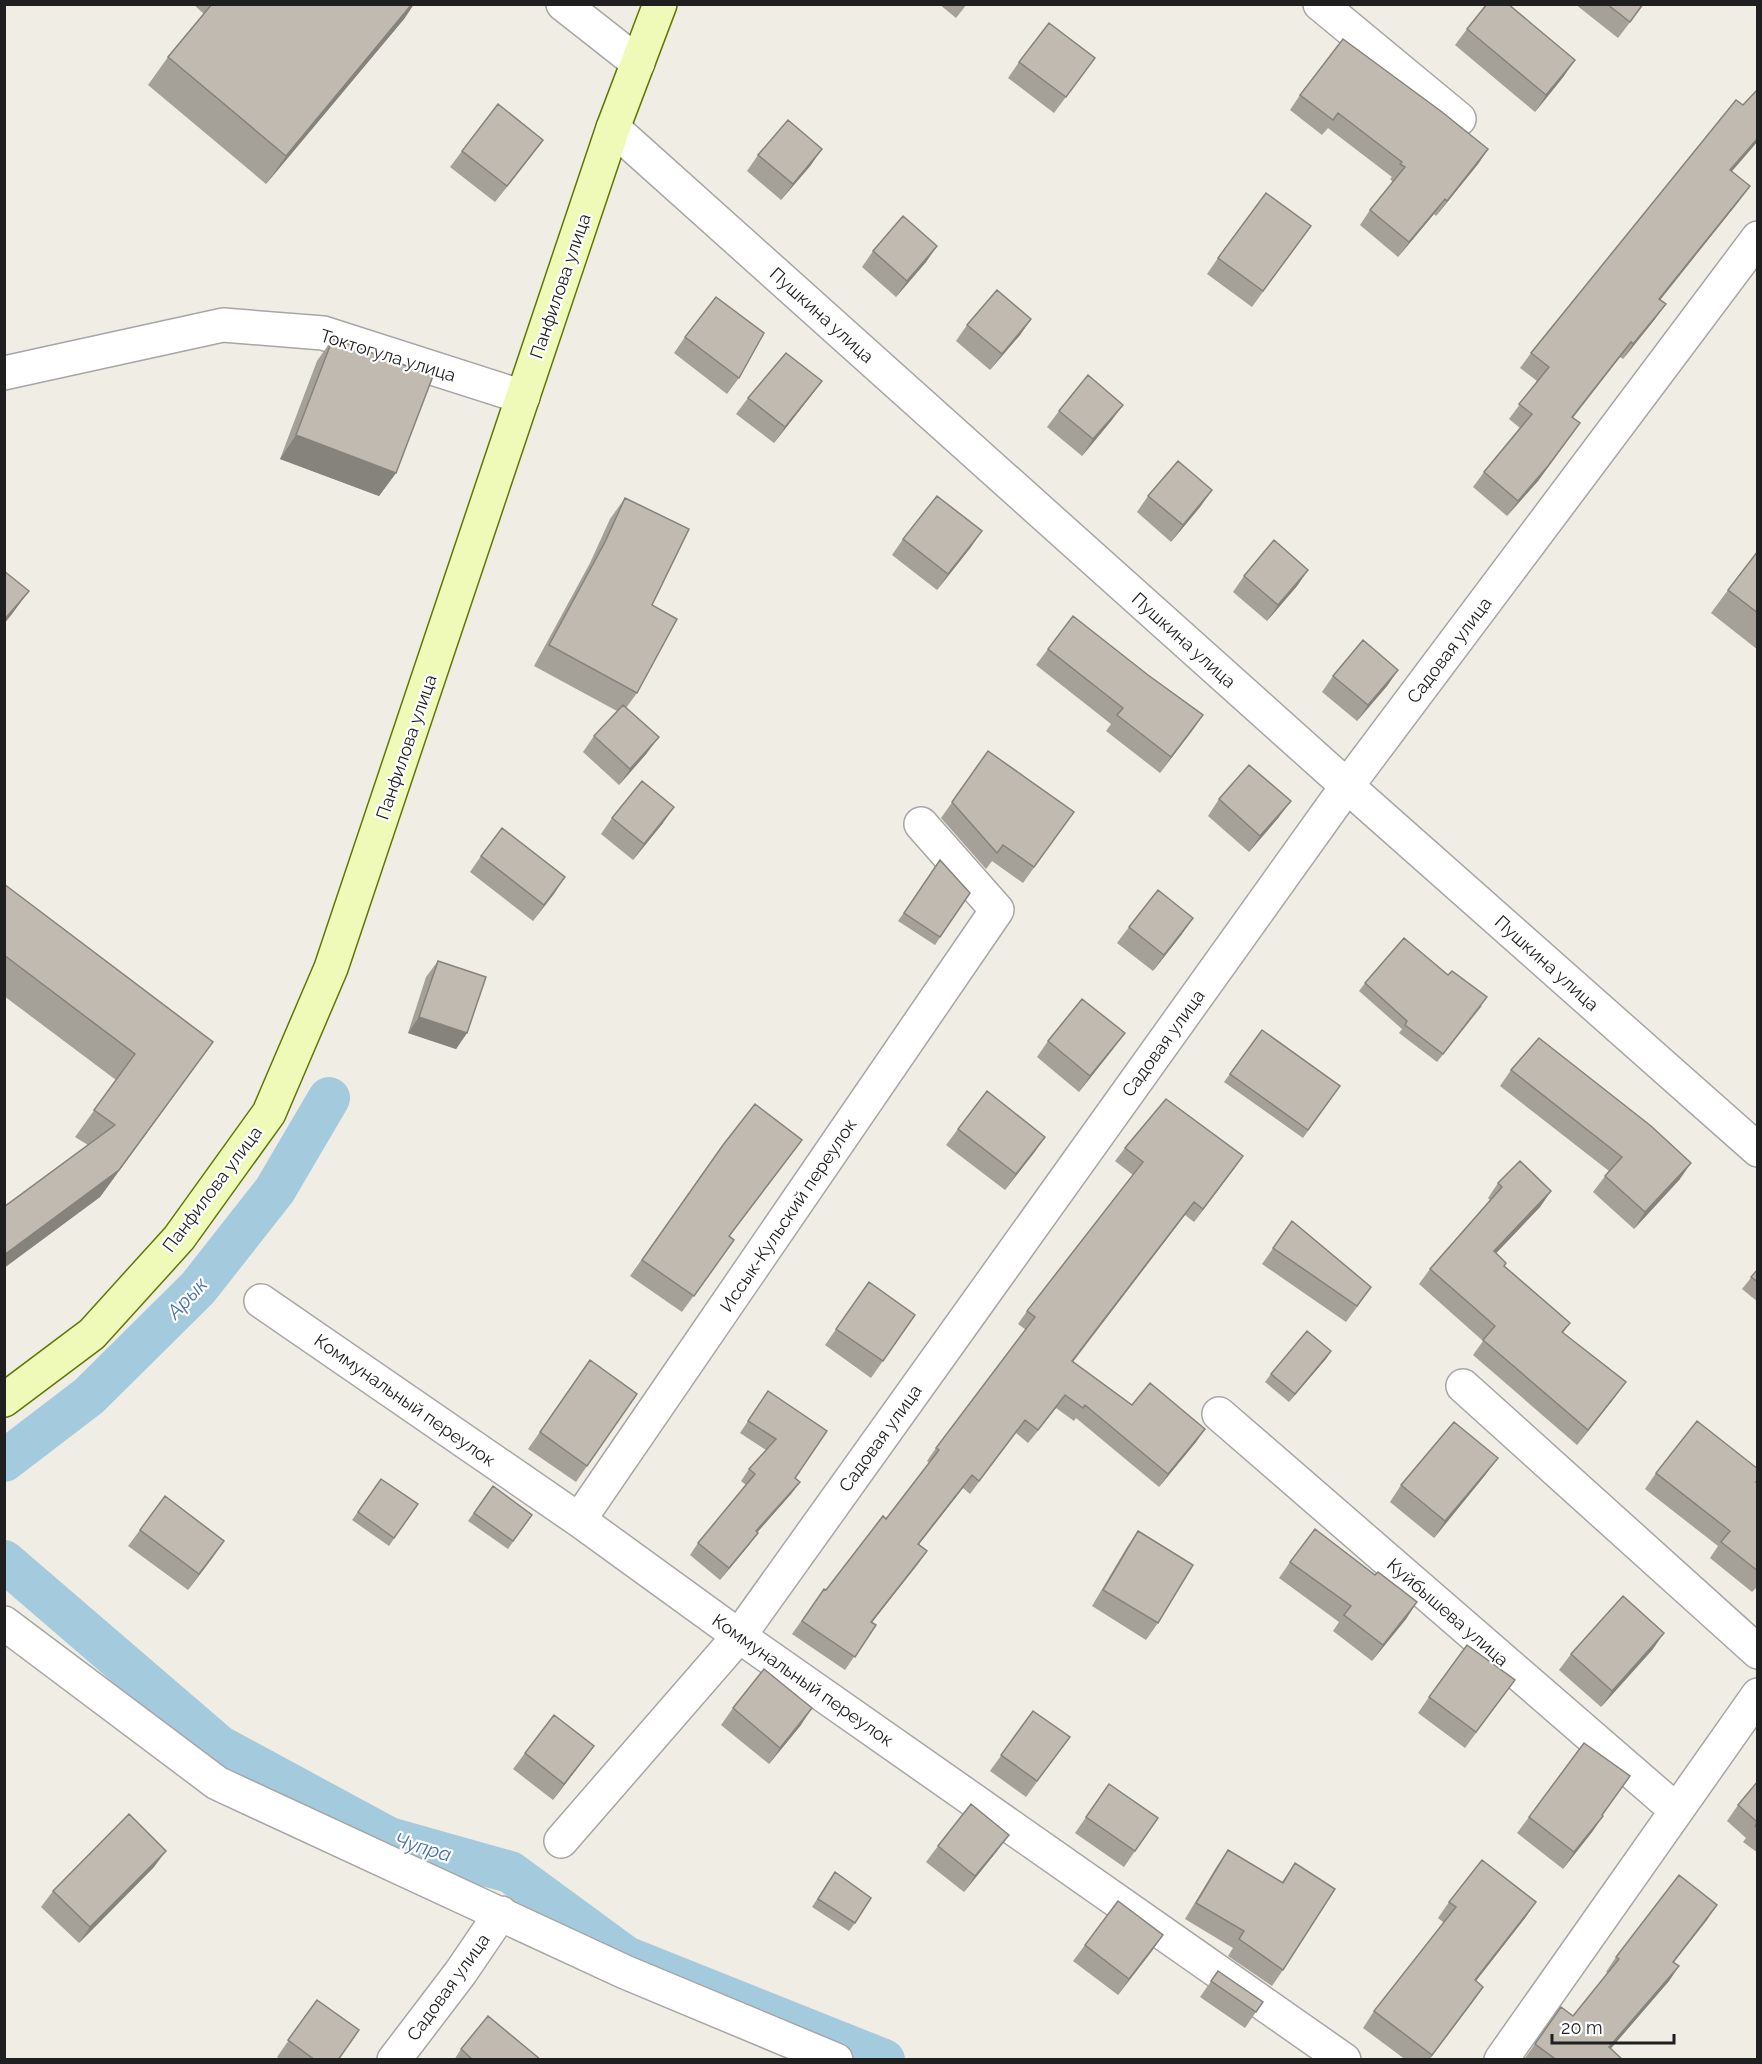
<svg xmlns="http://www.w3.org/2000/svg" width="1762" height="2064" font-family="Raleway,sans-serif">
  <style>
    .lines { fill: none; stroke-linecap: round; stroke-linejoin: round }
    .canal { stroke: #a4cade; stroke-width: 42 }
    .street-casing { stroke: #a6a6a6; stroke-width: 36 }
    .secondary-casing { stroke: #5e7803; stroke-width: 36 }
    .street { stroke: #fff; stroke-width: 33 }
    .secondary { stroke: #effab8; stroke-width: 33 }
    .wall { fill: #a5a098 }
    .shaded-wall { fill: #86827c }
    .building { fill: #c0bab1; stroke: #86827c; stroke-width: 1.5 }
    .labels { text-anchor: middle; dominant-baseline: central; stroke-width: 4.5; stroke-linejoin: round; paint-order: stroke }
    .street-label { font-size: 18px; fill: #1f1f1f; stroke: #fff }
    .water-label { font-size: 20px; font-style: italic; fill: #4970b0; stroke: #fff }
  </style>
  <rect width="100%" height="100%" fill="#f0ede5"/>
  <g class="lines">
    <!-- canal -->
    <path class="canal" d="M 4,1461 L 89,1396 L 198,1288 L 275,1190 L 329,1098
      M 4,1561 L 219,1746 L 389,1838 L 510,1872 L 626,1957 L 884,2060"/>
    <defs>
      <path id="street" d="M 563,4 L 638,63
        M 1320,4 L 1459,119
        M 613,128 L 1347,786 L 1758,1150
        M 4,373 L 223,325 L 323,333 L 523,397
        M 261,1301 L 579,1520 L 739,1636 L 1344,2060
        M 1463,1386 L 1758,1652
        M 1219,1414 L 1676,1810
        M 579,1520 L 997,910 L 921,824
        M 4,1623 L 217,1783 L 625,1972 L 836,2060
        M 561,1841 L 739,1636 L 1347,786 L 1758,238
        M 394,2060 L 461,1972 L 501,1913
        M 1501,2060 L 1758,1695"/>
      <path id="secondary" d="M 4,1400 L 92,1334 L 179,1238 L 269,1113 L 331,968 L 613,128 L 660,4"/>
    </defs>
    <!-- street casing -->
    <use href="#street" class="street-casing"/>
    <!-- secondary casing -->
    <use href="#secondary" class="secondary-casing"/>
    <!-- street -->
    <use href="#street" class="street"/>
    <!-- secondary -->
    <use href="#secondary" class="secondary"/>
  </g>
  <!-- wall -->
  <path class="wall" d="M 193,4 L 414,4 L 404,19 L 266,184 L 148,85 L 168,57 L 204,14 Z
    M 939,4 L 967,4 L 956,18 Z
    M 1575,4 L 1644,4 L 1618,38 Z
    M 1467,29 L 1564,76 L 1535,112 L 1455,45 Z
    M 1019,62 L 1083,74 L 1054,113 L 1008,78 Z
    M 1758,89 L 1758,141 L 1732,171 L 1739,201 L 1660,299 L 1666,304 L 1655,319 L 1623,359 L 1620,357 L 1573,418 L 1580,423 L 1538,481 L 1507,516 L 1473,487 L 1484,472 L 1520,428 L 1509,419 L 1537,381 L 1520,368 L 1531,353 Z
    M 1300,95 L 1488,149 L 1478,164 L 1436,216 L 1434,214 L 1398,257 L 1360,225 L 1370,210 L 1393,182 L 1390,179 L 1392,177 L 1328,128 L 1322,135 L 1290,110 Z
    M 543,140 L 531,156 L 495,202 L 450,167 L 462,151 Z
    M 758,155 L 811,165 L 781,200 L 747,171 Z
    M 1311,226 L 1252,307 L 1207,274 L 1218,258 Z
    M 937,246 L 926,262 L 896,297 L 862,267 L 873,251 Z
    M 1031,319 L 1020,335 L 990,370 L 956,341 L 967,325 Z
    M 685,337 L 739,378 L 727,394 L 674,353 Z
    M 333,338 L 396,473 L 379,496 L 280,459 L 317,361 Z
    M 810,397 L 774,443 L 736,414 L 748,398 Z
    M 1123,405 L 1111,421 L 1082,456 L 1047,427 L 1059,411 Z
    M 1212,490 L 1200,507 L 1171,542 L 1137,512 L 1148,496 Z
    M 625,498 L 652,605 L 637,693 L 626,708 L 647,753 L 619,785 L 583,752 L 594,736 L 617,711 L 534,666 L 590,563 L 610,519 Z
    M 903,539 L 971,547 L 937,590 L 892,555 Z
    M 1758,551 L 1758,650 L 1711,613 L 1728,590 Z
    M 1308,570 L 1297,586 L 1267,621 L 1233,592 L 1244,576 Z
    M 1048,649 L 1148,675 L 1203,715 L 1160,773 L 1106,731 L 1111,724 L 1036,665 Z
    M 1398,670 L 1387,686 L 1357,721 L 1322,692 L 1333,676 Z
    M 988,751 L 1074,812 L 1023,883 L 992,861 L 986,869 L 941,818 Z
    M 1219,799 L 1279,817 L 1249,852 L 1208,816 Z
    M 612,818 L 663,823 L 633,860 L 601,834 Z
    M 481,856 L 565,877 L 533,921 L 470,872 Z
    M 940,860 L 970,893 L 935,945 L 898,921 Z
    M 4,884 L 194,1068 L 100,1197 L 4,1268 L 4,1207 L 88,1145 L 75,1137 L 116,1080 L 4,996 Z
    M 1129,927 L 1182,934 L 1153,971 L 1117,943 Z
    M 438,961 L 467,1033 L 456,1049 L 408,1033 L 426,977 Z
    M 1365,983 L 1482,1006 L 1437,1062 L 1399,1033 L 1402,1029 L 1359,991 Z
    M 1262,1030 L 1340,1086 L 1303,1138 L 1224,1082 Z
    M 1048,1041 L 1113,1049 L 1079,1092 L 1037,1057 Z
    M 1511,1070 L 1680,1179 L 1634,1229 L 1593,1192 L 1609,1171 L 1500,1086 Z
    M 958,1129 L 1045,1137 L 1005,1190 L 946,1145 Z
    M 723,1145 L 790,1156 L 729,1237 L 734,1240 L 682,1312 L 630,1276 Z
    M 1125,1148 L 1243,1156 L 1194,1222 L 1185,1215 L 1073,1362 L 1132,1405 L 1205,1429 L 1196,1442 L 1159,1487 L 1076,1418 L 1074,1421 L 1056,1408 L 1028,1443 L 1016,1433 L 970,1494 L 963,1488 L 919,1544 L 927,1551 L 872,1622 L 876,1625 L 845,1670 L 792,1634 L 824,1589 L 826,1590 L 886,1519 L 930,1463 L 927,1461 L 936,1448 L 1026,1330 L 1018,1324 L 1027,1311 L 1133,1175 L 1115,1161 Z
    M 1498,1183 L 1551,1191 L 1540,1207 L 1496,1253 L 1504,1266 L 1570,1323 L 1563,1333 L 1615,1397 L 1577,1445 L 1473,1355 L 1483,1341 L 1419,1284 L 1430,1269 L 1490,1200 L 1488,1198 Z
    M 1292,1221 L 1360,1303 L 1346,1322 L 1262,1264 Z
    M 1758,1269 L 1758,1302 L 1742,1289 Z
    M 869,1282 L 915,1315 L 871,1378 L 825,1345 Z
    M 1331,1351 L 1289,1402 L 1265,1382 L 1271,1374 Z
    M 590,1360 L 637,1394 L 576,1482 L 528,1449 Z
    M 768,1391 L 795,1478 L 800,1482 L 791,1494 L 757,1532 L 749,1545 L 720,1580 L 690,1555 L 698,1543 L 746,1485 L 741,1481 L 749,1469 L 766,1450 L 740,1433 Z
    M 1758,1469 L 1758,1586 L 1752,1592 L 1710,1558 L 1718,1546 L 1645,1489 L 1656,1473 Z
    M 1486,1474 L 1434,1538 L 1390,1502 L 1401,1485 Z
    M 381,1479 L 418,1504 L 389,1546 L 352,1520 Z
    M 493,1486 L 532,1515 L 508,1549 L 468,1521 Z
    M 140,1530 L 213,1557 L 188,1590 L 128,1546 Z
    M 1138,1531 L 1158,1623 L 1146,1640 L 1092,1606 L 1127,1547 Z
    M 1290,1562 L 1375,1575 L 1417,1602 L 1406,1619 L 1372,1661 L 1333,1631 L 1339,1622 L 1279,1578 Z
    M 1653,1649 L 1601,1707 L 1559,1670 L 1571,1654 Z
    M 1515,1680 L 1465,1748 L 1418,1713 L 1429,1697 Z
    M 733,1708 L 801,1725 L 769,1764 L 721,1725 Z
    M 1033,1711 L 1070,1737 L 1026,1797 L 990,1771 Z
    M 525,1753 L 582,1762 L 553,1800 L 513,1769 Z
    M 1758,1781 L 1758,1853 L 1743,1842 L 1746,1838 L 1727,1821 L 1738,1805 Z
    M 1109,1784 L 1158,1818 L 1124,1867 L 1075,1833 Z
    M 1602,1815 L 1603,1816 L 1592,1832 L 1563,1869 L 1517,1833 L 1529,1817 Z
    M 938,1846 L 997,1851 L 964,1892 L 926,1862 Z
    M 1228,1850 L 1282,1882 L 1295,1863 L 1283,1970 L 1272,1986 L 1228,1956 L 1233,1948 L 1185,1919 L 1217,1866 Z
    M 154,1867 L 79,1943 L 41,1907 L 53,1891 Z
    M 829,1880 L 855,1923 L 849,1931 L 812,1907 Z
    M 1449,1902 L 1536,1902 L 1525,1918 L 1476,1981 L 1483,1987 L 1429,2060 L 1406,2060 L 1363,2028 L 1374,2011 L 1444,1923 L 1438,1918 Z
    M 1717,1905 L 1674,1962 L 1679,1966 L 1669,1981 L 1610,2049 L 1623,2060 L 1527,2060 L 1525,2058 L 1561,2007 L 1573,2016 L 1608,1973 L 1606,1972 L 1616,1957 Z
    M 1163,1935 L 1118,1995 L 1073,1961 L 1085,1945 Z
    M 1218,1971 L 1256,2012 L 1245,2028 L 1200,1997 Z
    M 317,2000 L 339,2060 L 281,2060 L 277,2057 Z
    M 461,2049 L 541,2060 L 454,2060 Z"/>
  <!-- shaded-wall -->
  <path class="shaded-wall" d="M 412,4 L 414,4 L 404,19 L 266,184 L 286,156 Z
    M 1575,60 L 1564,76 L 1535,112 L 1546,95 Z
    M 1758,138 L 1758,141 L 1720,185 L 1730,170 Z
    M 543,140 L 531,156 L 495,202 L 507,186 Z
    M 822,149 L 811,165 L 781,200 L 793,184 Z
    M 1488,149 L 1478,164 L 1436,216 L 1447,201 Z
    M 1750,186 L 1739,201 L 1649,314 L 1659,299 Z
    M 1445,199 L 1434,214 L 1398,257 L 1409,242 Z
    M 937,246 L 926,262 L 896,297 L 907,281 Z
    M 1666,304 L 1655,319 L 1623,359 L 1633,344 Z
    M 1031,319 L 1020,335 L 990,370 L 1002,354 Z
    M 1631,342 L 1620,357 L 1561,432 L 1572,417 Z
    M 822,381 L 810,397 L 774,443 L 785,427 Z
    M 1123,405 L 1111,421 L 1082,456 L 1093,439 Z
    M 1580,423 L 1538,481 L 1507,516 L 1518,501 Z
    M 296,435 L 396,473 L 379,496 L 280,459 Z
    M 1212,490 L 1200,507 L 1171,542 L 1183,525 Z
    M 982,531 L 971,547 L 937,590 L 948,574 Z
    M 1308,570 L 1297,586 L 1267,621 L 1278,605 Z
    M 29,591 L 12,614 L 4,624 L 4,620 Z
    M 1398,670 L 1387,686 L 1357,721 L 1368,705 Z
    M 1203,715 L 1192,731 L 1160,773 L 1171,757 Z
    M 659,737 L 647,753 L 619,785 L 630,769 Z
    M 1291,801 L 1279,817 L 1249,852 L 1260,836 Z
    M 674,807 L 663,823 L 633,860 L 644,844 Z
    M 565,877 L 554,894 L 533,921 L 544,905 Z
    M 1193,918 L 1182,934 L 1153,971 L 1164,955 Z
    M 419,1017 L 467,1033 L 456,1049 L 408,1033 Z
    M 1125,1033 L 1113,1049 L 1079,1092 L 1090,1076 Z
    M 213,1042 L 100,1197 L 4,1268 L 4,1255 Z
    M 1045,1137 L 1034,1153 L 1005,1190 L 1016,1174 Z
    M 1243,1156 L 1234,1169 L 1194,1222 L 1203,1209 Z
    M 1691,1163 L 1680,1179 L 1634,1229 L 1645,1212 Z
    M 1551,1191 L 1540,1207 L 1483,1267 L 1494,1251 Z
    M 1194,1202 L 1185,1215 L 1063,1374 L 1072,1361 Z
    M 1331,1351 L 1326,1359 L 1289,1402 L 1295,1394 Z
    M 1626,1382 L 1615,1397 L 1577,1445 L 1588,1430 Z
    M 1065,1395 L 1056,1408 L 1028,1443 L 1038,1430 Z
    M 1205,1429 L 1196,1442 L 1159,1487 L 1168,1474 Z
    M 1498,1458 L 1486,1474 L 1434,1538 L 1445,1521 Z
    M 972,1475 L 963,1488 L 909,1557 L 918,1544 Z
    M 800,1482 L 791,1494 L 748,1543 L 756,1531 Z
    M 758,1533 L 749,1545 L 720,1580 L 729,1568 Z
    M 224,1541 L 213,1557 L 188,1590 L 199,1574 Z
    M 927,1551 L 918,1564 L 862,1635 L 871,1622 Z
    M 1417,1602 L 1406,1619 L 1372,1661 L 1383,1645 Z
    M 1664,1633 L 1653,1649 L 1601,1707 L 1612,1691 Z
    M 812,1708 L 801,1725 L 769,1764 L 780,1748 Z
    M 594,1746 L 582,1762 L 553,1800 L 564,1784 Z
    M 1603,1816 L 1592,1832 L 1563,1869 L 1574,1852 Z
    M 1009,1835 L 997,1851 L 964,1892 L 975,1876 Z
    M 166,1851 L 154,1867 L 79,1943 L 90,1927 Z
    M 1536,1902 L 1525,1918 L 1464,1996 L 1475,1980 Z
    M 1717,1905 L 1707,1920 L 1663,1976 L 1673,1962 Z
    M 1163,1935 L 1152,1951 L 1118,1995 L 1129,1979 Z
    M 1679,1966 L 1669,1981 L 1601,2060 L 1609,2047 Z
    M 1483,1987 L 1472,2003 L 1429,2060 L 1432,2055 Z"/>
  <!-- building -->
  <path class="building" d="M 212,4 L 412,4 L 286,156 L 168,57 Z
    M 1487,4 L 1508,4 L 1575,60 L 1546,95 L 1467,29 Z
    M 1607,4 L 1643,4 L 1630,22 Z
    M 1049,23 L 1095,58 L 1066,97 L 1019,62 Z
    M 1343,39 L 1442,112 L 1488,149 L 1447,201 L 1445,199 L 1409,242 L 1370,210 L 1405,167 L 1400,164 L 1402,162 L 1338,113 L 1333,120 L 1300,95 Z
    M 1758,89 L 1758,138 L 1730,170 L 1750,186 L 1659,299 L 1666,304 L 1633,344 L 1631,342 L 1572,417 L 1580,423 L 1548,466 L 1518,501 L 1484,472 L 1532,414 L 1519,404 L 1549,367 L 1531,353 L 1736,100 L 1743,105 Z
    M 498,104 L 543,140 L 507,186 L 462,151 Z
    M 788,120 L 822,149 L 793,184 L 758,155 Z
    M 1266,193 L 1311,226 L 1263,291 L 1218,258 Z
    M 903,216 L 937,246 L 907,281 L 873,251 Z
    M 997,290 L 1031,319 L 1002,354 L 967,325 Z
    M 716,297 L 764,333 L 739,378 L 685,337 Z
    M 333,338 L 433,376 L 396,473 L 296,435 Z
    M 786,353 L 822,381 L 785,427 L 748,398 Z
    M 1088,375 L 1123,405 L 1093,439 L 1059,411 Z
    M 1178,461 L 1212,490 L 1183,525 L 1148,496 Z
    M 937,496 L 982,531 L 948,574 L 903,539 Z
    M 625,498 L 689,529 L 652,605 L 677,619 L 637,693 L 549,645 L 605,542 Z
    M 1274,540 L 1308,570 L 1278,605 L 1244,576 Z
    M 1758,551 L 1758,613 L 1728,590 Z
    M 4,571 L 29,591 L 4,620 Z
    M 1073,616 L 1148,675 L 1203,715 L 1171,757 L 1117,715 L 1123,708 L 1048,649 Z
    M 1363,640 L 1398,670 L 1368,705 L 1333,676 Z
    M 623,705 L 659,737 L 630,769 L 594,736 Z
    M 988,751 L 1074,812 L 1034,867 L 1003,845 L 997,853 L 952,802 Z
    M 1249,765 L 1291,801 L 1260,836 L 1219,799 Z
    M 642,781 L 674,807 L 644,844 L 612,818 Z
    M 502,828 L 565,877 L 544,905 L 481,856 Z
    M 940,860 L 970,893 L 940,937 L 904,913 Z
    M 4,884 L 213,1042 L 119,1170 L 4,1255 L 4,1207 L 115,1125 L 94,1110 L 135,1054 L 4,955 Z
    M 1158,890 L 1193,918 L 1164,955 L 1129,927 Z
    M 1404,938 L 1448,975 L 1452,971 L 1487,997 L 1443,1054 L 1405,1025 L 1407,1021 L 1365,983 Z
    M 438,961 L 486,977 L 467,1033 L 419,1017 Z
    M 1082,999 L 1125,1033 L 1090,1076 L 1048,1041 Z
    M 1262,1030 L 1340,1086 L 1308,1130 L 1230,1074 Z
    M 1539,1038 L 1651,1126 L 1691,1163 L 1645,1212 L 1605,1176 L 1622,1157 L 1511,1070 Z
    M 987,1091 L 1045,1137 L 1016,1174 L 958,1129 Z
    M 1166,1099 L 1243,1156 L 1203,1209 L 1194,1202 L 1072,1361 L 1132,1405 L 1150,1383 L 1205,1429 L 1168,1474 L 1085,1405 L 1083,1408 L 1065,1395 L 1038,1430 L 1025,1420 L 979,1481 L 972,1475 L 918,1544 L 927,1551 L 871,1622 L 876,1625 L 855,1657 L 802,1621 L 824,1589 L 826,1590 L 883,1516 L 886,1519 L 939,1450 L 936,1448 L 1035,1317 L 1027,1311 L 1143,1162 L 1125,1148 Z
    M 755,1104 L 802,1140 L 729,1236 L 734,1240 L 694,1296 L 642,1260 L 723,1145 Z
    M 1520,1161 L 1551,1191 L 1494,1251 L 1506,1263 L 1504,1266 L 1570,1323 L 1562,1332 L 1626,1382 L 1588,1430 L 1483,1340 L 1495,1326 L 1430,1269 L 1502,1187 L 1498,1183 Z
    M 1292,1221 L 1371,1287 L 1357,1306 L 1273,1248 Z
    M 1758,1269 L 1758,1282 L 1751,1277 Z
    M 869,1282 L 915,1315 L 883,1361 L 836,1329 Z
    M 1307,1331 L 1331,1351 L 1295,1394 L 1271,1374 Z
    M 590,1360 L 637,1394 L 587,1466 L 540,1432 Z
    M 768,1391 L 827,1431 L 795,1478 L 800,1482 L 756,1531 L 758,1533 L 729,1568 L 698,1543 L 755,1474 L 749,1469 L 776,1439 L 748,1421 Z
    M 1697,1421 L 1758,1469 L 1758,1481 L 1756,1482 L 1758,1483 L 1758,1571 L 1721,1542 L 1730,1531 L 1656,1473 Z
    M 1454,1422 L 1498,1458 L 1445,1521 L 1401,1485 Z
    M 381,1479 L 418,1504 L 394,1538 L 358,1512 Z
    M 493,1486 L 532,1515 L 513,1541 L 474,1513 Z
    M 165,1496 L 224,1541 L 199,1574 L 140,1530 Z
    M 1315,1529 L 1375,1575 L 1378,1572 L 1417,1602 L 1383,1645 L 1344,1615 L 1351,1606 L 1290,1562 Z
    M 1138,1531 L 1193,1565 L 1158,1623 L 1103,1590 Z
    M 1623,1596 L 1664,1633 L 1612,1691 L 1571,1654 Z
    M 1467,1645 L 1515,1680 L 1476,1732 L 1429,1697 Z
    M 764,1669 L 812,1708 L 780,1748 L 733,1708 Z
    M 1033,1711 L 1070,1737 L 1037,1781 L 1001,1755 Z
    M 554,1715 L 594,1746 L 564,1784 L 525,1753 Z
    M 1584,1743 L 1630,1776 L 1602,1815 L 1603,1816 L 1574,1852 L 1529,1817 Z
    M 1758,1781 L 1758,1828 L 1755,1826 L 1757,1822 L 1738,1805 Z
    M 1109,1784 L 1158,1818 L 1135,1851 L 1086,1817 Z
    M 971,1804 L 1009,1835 L 975,1876 L 938,1846 Z
    M 129,1814 L 166,1851 L 90,1927 L 53,1891 Z
    M 1228,1850 L 1283,1883 L 1295,1863 L 1335,1889 L 1283,1970 L 1239,1939 L 1244,1931 L 1196,1903 Z
    M 1482,1860 L 1536,1902 L 1475,1980 L 1483,1987 L 1432,2055 L 1374,2011 L 1456,1907 L 1449,1902 Z
    M 835,1872 L 871,1898 L 855,1923 L 818,1899 Z
    M 1679,1875 L 1717,1905 L 1673,1962 L 1679,1966 L 1609,2047 L 1623,2060 L 1553,2060 L 1554,2058 L 1535,2044 L 1561,2007 L 1573,2016 L 1619,1959 L 1616,1957 Z
    M 1118,1901 L 1163,1935 L 1129,1979 L 1085,1945 Z
    M 1218,1971 L 1263,2002 L 1256,2012 L 1211,1981 Z
    M 317,2000 L 359,2030 L 338,2060 L 315,2060 L 288,2040 Z
    M 488,2016 L 541,2060 L 473,2060 L 461,2049 Z"/>
  <g class="labels">
    <!-- street labels -->
    <g class="street-label">
      <text transform="translate(560 286) rotate(-71)">Панфилова улица</text>
      <text transform="translate(822 315) rotate(42)">Пушкина улица</text>
      <text transform="translate(388 355) rotate(17)">Токтогула улица</text>
      <text transform="translate(1184 640) rotate(42)">Пушкина улица</text>
      <text transform="translate(1449 650) rotate(-53)">Садовая улица</text>
      <text transform="translate(406 747) rotate(-71)">Панфилова улица</text>
      <text transform="translate(1547 963) rotate(42)">Пушкина улица</text>
      <text transform="translate(1163 1043) rotate(-54)">Садовая улица</text>
      <text transform="translate(212 1189) rotate(-53)">Панфилова улица</text>
      <text transform="translate(788 1215) rotate(-56)">Иссык-Кульский переулок</text>
      <text transform="translate(405 1400) rotate(35)">Коммунальный переулок</text>
      <text transform="translate(880 1438) rotate(-54)">Садовая улица</text>
      <text transform="translate(1448 1612) rotate(41)">Куйбышева улица</text>
      <text transform="translate(803 1680) rotate(35)">Коммунальный переулок</text>
      <text transform="translate(448 1987) rotate(-54)">Садовая улица</text>
    </g>
    <!-- water labels -->
    <g class="water-label">
      <text transform="translate(187 1298) rotate(-47)">Арык</text>
      <text transform="translate(423 1847) rotate(16)">Чупра</text>
    </g>
  </g>
  <!-- border -->
  <rect width="1762" height="2064" fill="none" stroke="#1f1f1f" stroke-width="12"/>
  <!-- scale -->
  <path d="M1552 2034v9h122v-9" fill="none" stroke="#1f1f1f" stroke-width="3"/>
  <text x="1561" y="2034" font-size="18" fill="#1f1f1f" stroke="#ffffff" stroke-width="4.5" paint-order="stroke">20 m</text>
</svg>
